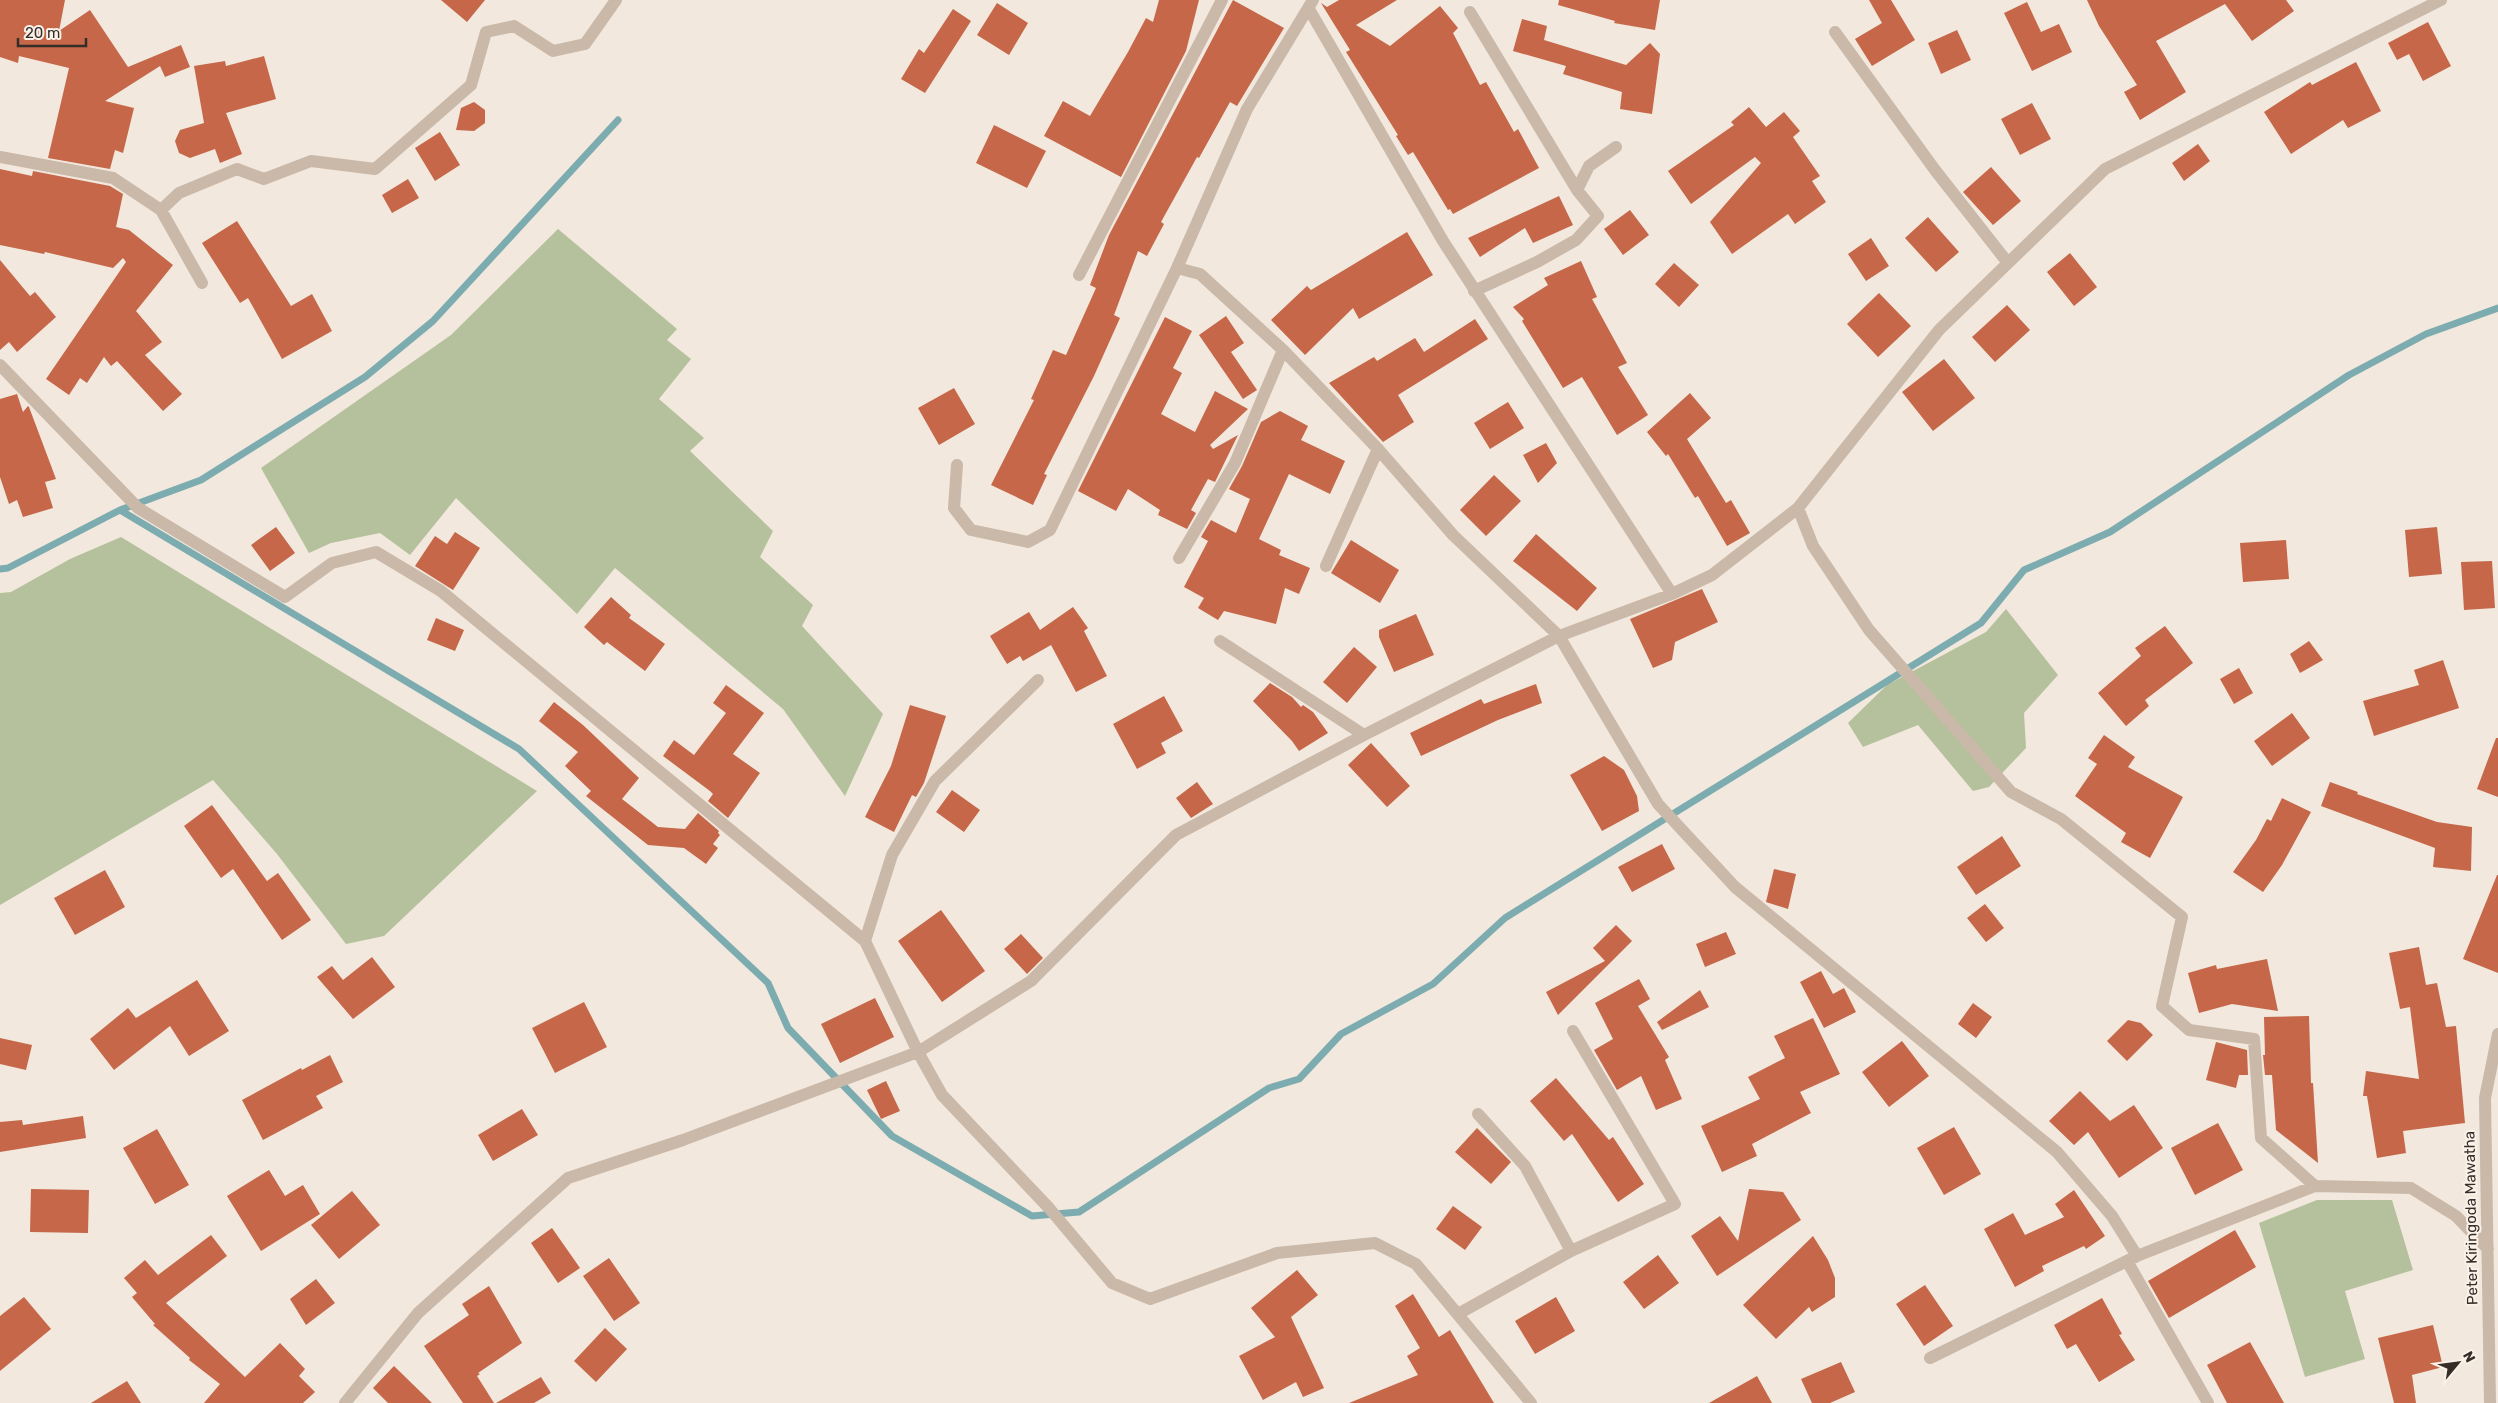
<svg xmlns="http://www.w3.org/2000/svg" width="2498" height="1403" font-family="Rubik,sans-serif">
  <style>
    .green { fill: #b5c19c }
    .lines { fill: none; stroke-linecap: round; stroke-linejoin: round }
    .stream { stroke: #7cacaf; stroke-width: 7 }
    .building { fill: #c56748 }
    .minor { stroke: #cab8a8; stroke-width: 12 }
    .labels { text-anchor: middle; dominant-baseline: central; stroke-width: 4; stroke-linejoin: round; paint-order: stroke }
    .street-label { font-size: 15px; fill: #372d28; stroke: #faf2e9 }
  </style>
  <rect width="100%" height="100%" fill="#f2e8dd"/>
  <!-- green -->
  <path class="green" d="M 558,229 L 677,329 L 667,340 L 691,359 L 659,399 L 704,438 L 690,451 L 773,531 L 760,557 L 813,605 L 802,626 L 883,714 L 845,796 L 783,709 L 615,568 L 577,614 L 456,498 L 410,555 L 380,533 L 331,543 L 309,553 L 261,468 L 451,335 Z
    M 121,537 L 537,791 L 384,936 L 346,944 L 277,854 L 213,780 L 0,905 L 0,593 L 11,592 L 70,559 Z
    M 2006,609 L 2058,675 L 2024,713 L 2026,748 L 1989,787 L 1973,791 L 1918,725 L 1863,747 L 1848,723 L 1887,685 L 1986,632 Z
    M 2317,1200 L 2392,1200 L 2413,1270 L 2345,1291 L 2365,1359 L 2305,1377 L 2259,1223 Z"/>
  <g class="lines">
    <!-- stream -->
    <path class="stream" d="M 120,510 L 201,480 L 365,377 L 433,321 L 618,120
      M 0,569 L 8,568 L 120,510 L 519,749 L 768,983 L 788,1028 L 892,1136 L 1032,1216 L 1079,1212 L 1269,1088 L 1299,1079 L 1341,1034 L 1433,984 L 1505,918 L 1981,623 L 2024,570 L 2110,532 L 2349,375 L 2426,334 L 2498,308"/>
  </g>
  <!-- building -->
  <path class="building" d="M 0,0 L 65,0 L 59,31 L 90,10 L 128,67 L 181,45 L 190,67 L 165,77 L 160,66 L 105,101 L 134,108 L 123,153 L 115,150 L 110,169 L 48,158 L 69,68 L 19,56 L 18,63 L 0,57 Z
    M 441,0 L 485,0 L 467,22 Z
    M 1159,0 L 1199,0 L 1186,51 L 1121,177 L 1044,136 L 1063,101 L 1090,116 L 1128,52 L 1146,18 L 1153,22 Z
    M 1233,0 L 1284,28 L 1237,106 L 1230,102 L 1199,158 L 1197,157 L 1161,222 L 1164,224 L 1147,256 L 1138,251 L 1114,315 L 1120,318 L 1094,376 L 1044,474 L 1047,475 L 1033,505 L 991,485 L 1034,400 L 1031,399 L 1053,350 L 1066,355 L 1096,288 L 1090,285 L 1109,235 Z
    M 1339,0 L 1397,0 L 1356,25 L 1390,46 L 1440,6 L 1458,28 L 1453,33 L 1480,85 L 1486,82 L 1514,132 L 1518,129 L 1539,168 L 1453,214 L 1450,209 L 1448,210 L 1413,152 L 1408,155 L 1396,136 L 1398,135 L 1346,52 L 1350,50 L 1321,3 L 1327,7 Z
    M 1559,0 L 1660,0 L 1655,30 L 1614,23 L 1615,21 L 1558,5 Z
    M 1869,0 L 1891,0 L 1915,40 L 1872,66 L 1855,39 L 1882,23 Z
    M 2087,0 L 2286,0 L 2294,11 L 2252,41 L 2225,4 L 2156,41 L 2186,92 L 2140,120 L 2124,92 L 2137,85 L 2099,26 Z
    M 2027,2 L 2041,32 L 2059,24 L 2072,52 L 2032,71 L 2004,13 Z
    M 997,3 L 1028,23 L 1009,55 L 977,35 Z
    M 953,9 L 971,21 L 925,93 L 901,79 L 919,49 L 924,53 Z
    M 1522,19 L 1547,26 L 1544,40 L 1626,65 L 1650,43 L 1660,54 L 1652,114 L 1620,109 L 1622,92 L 1563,74 L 1566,66 L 1513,51 Z
    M 2428,22 L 2451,66 L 2423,81 L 2409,54 L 2397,60 L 2388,43 Z
    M 1957,30 L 1971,60 L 1941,74 L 1928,43 Z
    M 264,56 L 276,99 L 226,113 L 242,154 L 220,163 L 215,149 L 190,158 L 179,153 L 175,141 L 180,130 L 204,123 L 194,66 L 225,61 L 226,66 Z
    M 2356,62 L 2381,111 L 2348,128 L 2343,120 L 2291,154 L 2264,112 L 2310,82 L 2312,85 Z
    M 474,102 L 485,110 L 485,123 L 474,131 L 456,130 L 461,108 Z
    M 2032,103 L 2051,139 L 2020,155 L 2001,119 Z
    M 1749,107 L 1766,127 L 1784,112 L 1800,131 L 1793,137 L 1820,176 L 1812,181 L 1826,202 L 1795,224 L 1788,214 L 1732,254 L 1710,222 L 1761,163 L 1755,157 L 1691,204 L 1668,171 L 1734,125 L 1731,122 Z
    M 994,125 L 1046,151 L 1027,188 L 976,163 Z
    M 440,132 L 460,165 L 435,181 L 415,148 Z
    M 2198,144 L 2210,161 L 2184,181 L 2172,163 Z
    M 1991,167 L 2021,201 L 1993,225 L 1963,192 Z
    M 0,169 L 32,176 L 33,171 L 110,186 L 123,194 L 116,227 L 129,230 L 173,265 L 136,311 L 162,342 L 145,355 L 182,394 L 163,411 L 117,361 L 111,366 L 104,357 L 87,383 L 80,378 L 69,395 L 46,379 L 126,262 L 123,258 L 113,268 L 45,252 L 44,254 L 0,245 Z
    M 408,179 L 419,198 L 392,213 L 382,195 Z
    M 1559,196 L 1573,225 L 1533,243 L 1525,228 L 1480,257 L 1468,238 Z
    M 1630,210 L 1649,235 L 1623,255 L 1604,229 Z
    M 1928,217 L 1959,252 L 1936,272 L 1905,238 Z
    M 237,221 L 291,306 L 312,294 L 332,331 L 282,359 L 248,298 L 240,303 L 202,243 Z
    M 1407,232 L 1433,275 L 1359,319 L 1353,308 L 1305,355 L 1271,320 L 1307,286 L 1311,290 Z
    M 1871,238 L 1889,266 L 1866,281 L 1848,254 Z
    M 2070,253 L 2097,287 L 2074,306 L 2047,272 Z
    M 0,260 L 30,296 L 35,292 L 56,317 L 17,352 L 9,342 L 0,350 Z
    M 1581,261 L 1597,297 L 1592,299 L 1627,363 L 1618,367 L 1648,415 L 1617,435 L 1582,377 L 1563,388 L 1522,321 L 1524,319 L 1513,307 L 1548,285 L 1544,278 Z
    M 1674,263 L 1699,285 L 1679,307 L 1655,284 Z
    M 1879,293 L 1911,326 L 1878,357 L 1847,324 Z
    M 2007,305 L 2030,330 L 1995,362 L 1972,337 Z
    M 1226,316 L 1244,343 L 1231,352 L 1257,390 L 1243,399 L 1199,335 Z
    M 1165,317 L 1192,331 L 1173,368 L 1182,373 L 1161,414 L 1195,432 L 1215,391 L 1248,409 L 1210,445 L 1213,449 L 1238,435 L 1215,482 L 1208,479 L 1191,510 L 1196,513 L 1187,529 L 1158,515 L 1160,510 L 1128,489 L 1116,511 L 1078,491 Z
    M 1475,319 L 1488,339 L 1398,395 L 1414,422 L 1383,442 L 1329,383 L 1374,357 L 1377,361 L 1415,338 L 1424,352 Z
    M 1944,359 L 1975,398 L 1933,431 L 1902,392 Z
    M 954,388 L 975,424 L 939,445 L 918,408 Z
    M 1690,393 L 1711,418 L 1687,439 L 1726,503 L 1731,500 L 1750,533 L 1727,546 L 1698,496 L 1695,498 L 1668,454 L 1666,456 L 1647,432 Z
    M 17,394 L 23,412 L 28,406 L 29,407 L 56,479 L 45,482 L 53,508 L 23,517 L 17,500 L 9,504 L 0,477 L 0,399 Z
    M 1508,402 L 1524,428 L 1490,449 L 1474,423 Z
    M 1280,411 L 1308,426 L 1301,440 L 1345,461 L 1330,494 L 1289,474 L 1259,539 L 1281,550 L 1279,555 L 1310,568 L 1299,594 L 1285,588 L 1276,624 L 1224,611 L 1218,620 L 1198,608 L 1204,598 L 1184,587 L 1208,541 L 1201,537 L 1211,520 L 1236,533 L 1250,499 L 1229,489 L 1242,466 L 1261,422 Z
    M 1546,443 L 1557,463 L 1538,483 L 1523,455 Z
    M 1494,475 L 1521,501 L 1486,536 L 1460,510 Z
    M 276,527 L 295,553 L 270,571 L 251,545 Z
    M 2437,527 L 2442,574 L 2409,577 L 2405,530 Z
    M 455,532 L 480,548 L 453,590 L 415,566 L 435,536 L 447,544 Z
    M 1536,534 L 1597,588 L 1577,611 L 1513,561 Z
    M 1351,540 L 1399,570 L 1380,603 L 1331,573 Z
    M 2286,540 L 2289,579 L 2243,582 L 2240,543 Z
    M 2492,561 L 2495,608 L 2464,610 L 2461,562 Z
    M 1702,589 L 1718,622 L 1675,642 L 1672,660 L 1653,668 L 1630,619 Z
    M 611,597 L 631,615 L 629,618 L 665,644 L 645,671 L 607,642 L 604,645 L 584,627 Z
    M 1073,607 L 1088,628 L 1084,631 L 1107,676 L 1076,692 L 1051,645 L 1023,661 L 1020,656 L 1007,664 L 990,636 L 1029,612 L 1040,630 Z
    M 1416,614 L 1434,655 L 1394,672 L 1379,637 L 1379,630 Z
    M 436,618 L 464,630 L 455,651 L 427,640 Z
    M 2165,626 L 2193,663 L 2145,700 L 2149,706 L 2126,726 L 2098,693 L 2141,656 L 2135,648 Z
    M 2309,641 L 2323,660 L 2300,673 L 2290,654 Z
    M 1354,647 L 1377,667 L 1347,703 L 1323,682 Z
    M 2443,660 L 2459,708 L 2374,736 L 2363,701 L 2419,685 L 2414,670 Z
    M 2239,668 L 2253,693 L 2234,704 L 2220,679 Z
    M 1270,683 L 1292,697 L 1301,707 L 1303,705 L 1313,712 L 1328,733 L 1299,751 L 1292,741 L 1253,701 Z
    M 1536,684 L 1542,703 L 1498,720 L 1421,756 L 1410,733 L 1481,699 L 1484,704 Z
    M 726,685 L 764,713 L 733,754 L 760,773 L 728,818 L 708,801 L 713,794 L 710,791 L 663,756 L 674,740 L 694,755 L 726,713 L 713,703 Z
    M 1164,696 L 1183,731 L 1161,743 L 1166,753 L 1137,769 L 1113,724 Z
    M 554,702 L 583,725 L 639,778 L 622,799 L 658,827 L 685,829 L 698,813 L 719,831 L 718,833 L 720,835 L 713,844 L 718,848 L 706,864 L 684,848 L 648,845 L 586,796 L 591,791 L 565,766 L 578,752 L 539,721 Z
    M 910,705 L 946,716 L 924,783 L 916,797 L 912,795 L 894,832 L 865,817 L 891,766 Z
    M 2292,713 L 2310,738 L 2272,766 L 2254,741 Z
    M 2104,735 L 2135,757 L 2128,767 L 2183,797 L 2150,858 L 2121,842 L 2126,833 L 2075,796 L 2097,764 L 2088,758 Z
    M 2496,738 L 2498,738 L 2498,797 L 2477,789 Z
    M 1371,743 L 1410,786 L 1387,807 L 1348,765 Z
    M 1604,756 L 1624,770 L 1637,796 L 1639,811 L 1602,831 L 1570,775 Z
    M 1197,782 L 1213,804 L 1191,818 L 1176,798 Z
    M 2330,782 L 2358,792 L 2357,794 L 2437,822 L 2472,827 L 2471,871 L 2433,867 L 2435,848 L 2321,806 Z
    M 952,790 L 980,810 L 964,832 L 936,812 Z
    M 2282,798 L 2311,812 L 2282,865 L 2263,892 L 2233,872 L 2256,840 L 2267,819 L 2271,821 Z
    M 212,805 L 267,881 L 278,873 L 311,920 L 282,940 L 233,869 L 221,878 L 184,826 Z
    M 2002,836 L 2021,866 L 1976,895 L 1957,867 Z
    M 1662,844 L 1675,869 L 1632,892 L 1618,867 Z
    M 1774,869 L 1796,874 L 1788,909 L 1766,902 Z
    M 105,870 L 125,907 L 75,935 L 54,898 Z
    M 2497,875 L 2498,875 L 2498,973 L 2463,959 Z
    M 1985,904 L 2004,928 L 1986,942 L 1967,918 Z
    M 941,910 L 985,971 L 942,1002 L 898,941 Z
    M 1616,925 L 1632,941 L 1558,1015 L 1546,992 L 1605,961 L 1593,948 Z
    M 1726,932 L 1736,954 L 1705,967 L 1696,944 Z
    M 1021,934 L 1043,958 L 1027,974 L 1004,949 Z
    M 2419,947 L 2426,985 L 2437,983 L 2446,1027 L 2456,1026 L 2465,1123 L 2403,1131 L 2406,1153 L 2377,1158 L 2367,1096 L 2363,1096 L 2366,1071 L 2419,1079 L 2410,1007 L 2400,1009 L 2389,953 Z
    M 372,957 L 395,987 L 353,1019 L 317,977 L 332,966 L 343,980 Z
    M 2267,959 L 2278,1011 L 2232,1004 L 2199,1013 L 2188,973 L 2216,965 L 2217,969 Z
    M 1821,971 L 1833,994 L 1844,988 L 1856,1012 L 1824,1028 L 1800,982 Z
    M 1639,979 L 1650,999 L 1638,1006 L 1669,1057 L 1665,1060 L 1682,1099 L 1656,1110 L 1641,1076 L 1617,1090 L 1594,1050 L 1613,1039 L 1595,1003 Z
    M 197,980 L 229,1031 L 189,1056 L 170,1026 L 114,1070 L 90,1039 L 128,1008 L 136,1018 Z
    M 1700,990 L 1709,1007 L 1662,1030 L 1657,1022 Z
    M 875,998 L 894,1037 L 840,1063 L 821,1024 Z
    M 584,1002 L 607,1047 L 555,1073 L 532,1028 Z
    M 1973,1003 L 1992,1017 L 1976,1038 L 1958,1024 Z
    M 2309,1016 L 2311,1083 L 2313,1083 L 2318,1163 L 2276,1130 L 2272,1075 L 2265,1075 L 2263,1055 L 2265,1055 L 2264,1017 Z
    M 1813,1018 L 1840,1074 L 1800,1092 L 1811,1113 L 1752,1144 L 1757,1156 L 1722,1172 L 1701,1126 L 1760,1099 L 1748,1077 L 1785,1058 L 1774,1036 Z
    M 2128,1020 L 2141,1023 L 2153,1035 L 2127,1061 L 2107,1041 Z
    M 0,1038 L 32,1045 L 26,1070 L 0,1064 Z
    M 1902,1041 L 1929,1076 L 1889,1107 L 1862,1072 Z
    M 2216,1042 L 2247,1050 L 2248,1075 L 2239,1075 L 2236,1088 L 2206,1080 Z
    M 330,1055 L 343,1082 L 316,1096 L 323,1108 L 263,1140 L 242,1100 L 301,1068 L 302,1070 Z
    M 1556,1078 L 1609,1140 L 1613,1137 L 1644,1184 L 1618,1202 L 1572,1134 L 1564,1141 L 1530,1101 Z
    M 886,1081 L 900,1111 L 881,1119 L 867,1090 Z
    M 2080,1091 L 2110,1121 L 2134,1105 L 2163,1148 L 2119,1178 L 2088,1132 L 2074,1145 L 2049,1121 Z
    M 522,1109 L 538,1135 L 493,1161 L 478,1135 Z
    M 83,1116 L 86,1138 L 0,1152 L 0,1122 L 22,1120 L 23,1125 Z
    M 2218,1123 L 2243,1170 L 2195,1195 L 2171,1148 Z
    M 1954,1127 L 1981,1174 L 1944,1195 L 1917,1148 Z
    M 1477,1128 L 1511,1162 L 1491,1184 L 1455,1152 Z
    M 157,1129 L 189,1185 L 155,1204 L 123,1148 Z
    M 269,1170 L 285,1196 L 303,1185 L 320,1214 L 261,1251 L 227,1196 Z
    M 31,1189 L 89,1190 L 88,1233 L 30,1232 Z
    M 1749,1189 L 1783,1192 L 1801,1220 L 1717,1276 L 1691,1236 L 1720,1216 L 1738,1241 Z
    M 2074,1190 L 2105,1236 L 2086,1249 L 2084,1246 L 2042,1266 L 2044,1271 L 2015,1287 L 1984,1229 L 2013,1213 L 2025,1235 L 2064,1217 L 2055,1204 Z
    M 352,1191 L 380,1225 L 339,1259 L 311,1225 Z
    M 1453,1206 L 1482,1227 L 1465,1250 L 1436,1229 Z
    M 552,1228 L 580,1268 L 558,1283 L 531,1243 Z
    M 2235,1230 L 2256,1267 L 2169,1318 L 2148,1281 Z
    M 211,1235 L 227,1256 L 166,1303 L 245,1377 L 280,1343 L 305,1369 L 299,1376 L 315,1392 L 303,1403 L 204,1403 L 220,1384 L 189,1360 L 190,1358 L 153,1325 L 155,1324 L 132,1297 L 137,1293 L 124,1278 L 145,1260 L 158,1275 Z
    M 1813,1236 L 1828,1260 L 1835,1278 L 1835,1297 L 1812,1312 L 1809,1307 L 1776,1339 L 1743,1305 Z
    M 1658,1255 L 1679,1283 L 1644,1309 L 1623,1282 Z
    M 609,1258 L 640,1303 L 614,1321 L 583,1276 Z
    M 1297,1270 L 1318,1295 L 1291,1317 L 1324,1388 L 1303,1397 L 1296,1382 L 1263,1400 L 1239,1356 L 1275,1337 L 1251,1308 Z
    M 316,1279 L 335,1303 L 306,1325 L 290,1299 Z
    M 1925,1285 L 1953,1326 L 1924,1346 L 1896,1304 Z
    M 489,1286 L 522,1343 L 478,1373 L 480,1374 L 477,1376 L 494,1403 L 463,1403 L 424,1346 L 469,1315 L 462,1304 Z
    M 1413,1294 L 1439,1337 L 1450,1330 L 1494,1403 L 1349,1403 L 1418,1375 L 1407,1356 L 1420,1348 L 1395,1306 Z
    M 24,1297 L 51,1329 L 0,1371 L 0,1316 Z
    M 1556,1297 L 1575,1331 L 1535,1354 L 1515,1321 Z
    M 2102,1298 L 2122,1334 L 2119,1335 L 2135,1360 L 2099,1382 L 2076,1344 L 2067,1349 L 2054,1325 Z
    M 2433,1325 L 2443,1367 L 2412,1375 L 2416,1403 L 2394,1403 L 2378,1338 Z
    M 605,1328 L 627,1349 L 596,1382 L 574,1361 Z
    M 2250,1342 L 2284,1403 L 2227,1403 L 2207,1365 Z
    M 1841,1362 L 1855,1392 L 1830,1403 L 1812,1403 L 1801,1379 Z
    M 394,1366 L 432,1403 L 388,1403 L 373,1388 Z
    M 1757,1376 L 1772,1403 L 1709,1403 Z
    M 541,1377 L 551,1393 L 534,1403 L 496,1403 Z
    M 127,1381 L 141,1403 L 91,1403 Z"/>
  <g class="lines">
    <!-- minor -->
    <path class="minor" d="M 1309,9 L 1443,241 L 1672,594
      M 1470,12 L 1577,190
      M 1835,32 L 1935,170 L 2008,263
      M 0,157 L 113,178 L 161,210 L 202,283
      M 161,210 L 179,193 L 237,169 L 264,179 L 311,161 L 375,169 L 471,85 L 486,32 L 514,26 L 553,51 L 585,44 L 616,0
      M 1177,268 L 1200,274 L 1283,350 L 1378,449 L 1453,535 L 1559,636 L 1658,804 L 1735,887 L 2057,1152 L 2112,1216 L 2137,1256
      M 1079,275 L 1222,0
      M 1474,291 L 1537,262 L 1576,240 L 1598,216 L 1577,190 L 1589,166 L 1616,147
      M 0,365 L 138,508 L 285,597 L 332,563 L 376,552 L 441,591 L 865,941 L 918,1052 L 942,1095 L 1049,1208 L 1112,1283 L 1150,1299 L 1277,1253 L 1375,1243 L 1416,1264 L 1531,1403
      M 957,465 L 954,508 L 971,530 L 1028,542 L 1050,530 L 1177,268 L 1247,109 L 1313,0
      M 1798,508 L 1813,546 L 1869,630 L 2011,792 L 2061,819 L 2182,917 L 2162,1006 L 2189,1030 L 2254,1039 L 2261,1138 L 2315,1186
      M 1179,558 L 1235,463 L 1283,350
      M 1326,566 L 1378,449
      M 1220,641 L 1364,735
      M 865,941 L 892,855 L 935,781 L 1038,680
      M 1478,1114 L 1525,1166 L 1571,1251
      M 2127,1261 L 2208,1403
      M 1458,1314 L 1571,1251 L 1675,1204 L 1573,1031
      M 1930,1358 L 2137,1256 L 2315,1186 L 2411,1188 L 2456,1216 L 2488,1249
      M 345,1403 L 418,1313 L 568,1178 L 683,1140 L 918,1052 L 1031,981 L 1176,835 L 1364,735 L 1559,636 L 1672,594 L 1712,575 L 1798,508 L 1939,330 L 2105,169 L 2441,0
      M 2490,1403 L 2485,1098 L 2498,1034"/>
  </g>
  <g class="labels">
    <!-- street labels -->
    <g class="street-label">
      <text transform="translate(2471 1218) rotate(-91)">Peter Kiringoda Mawatha</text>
    </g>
  </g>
  <!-- north arrow -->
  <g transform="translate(2458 1363) rotate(61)" stroke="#faf2e9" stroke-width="4" paint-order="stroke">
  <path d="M0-4L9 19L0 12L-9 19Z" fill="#372d28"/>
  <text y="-8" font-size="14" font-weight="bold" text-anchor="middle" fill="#372d28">N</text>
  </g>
  <!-- scale -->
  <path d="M18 38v8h68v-8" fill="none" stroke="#372d28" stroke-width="2.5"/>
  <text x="25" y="38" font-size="15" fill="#372d28" stroke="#faf2e9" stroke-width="4" paint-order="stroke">20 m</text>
</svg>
